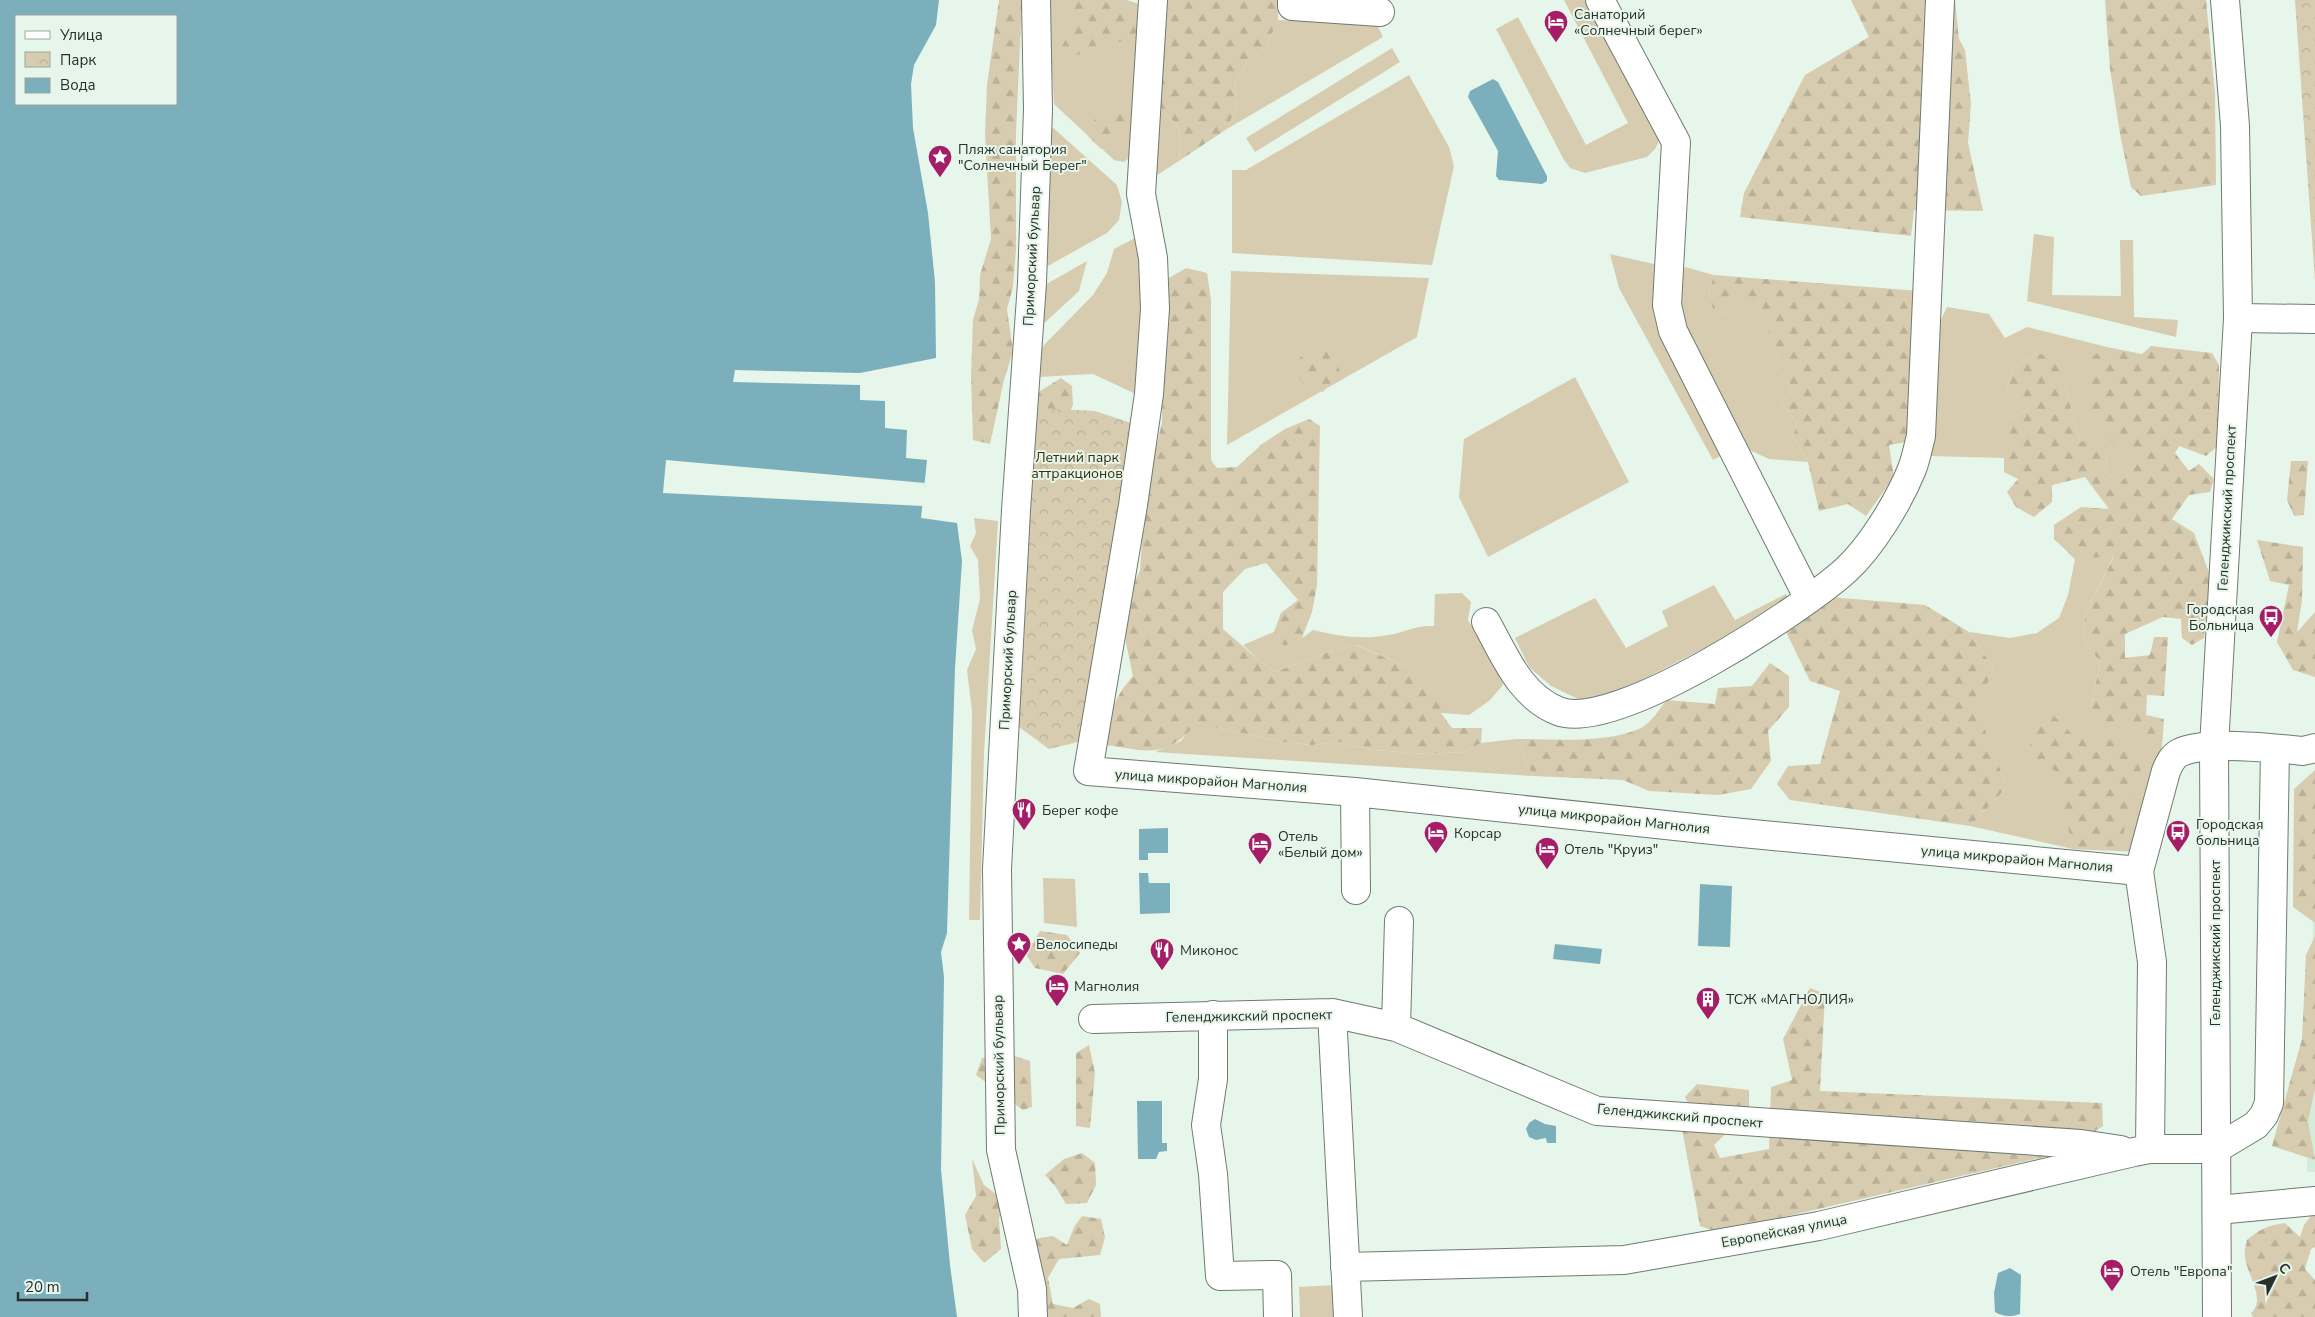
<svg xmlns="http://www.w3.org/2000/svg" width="2315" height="1317" font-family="'Nunito Sans',sans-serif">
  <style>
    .built { fill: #d6ecdb }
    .grass { fill: #d7ccaf }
    .forest { fill: url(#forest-firs) }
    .park { fill: url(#park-crowns) }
    .water { fill: #7cafbc; fill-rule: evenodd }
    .pier { fill: #e7f6ea }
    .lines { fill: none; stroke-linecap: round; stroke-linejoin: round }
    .minor-casing { stroke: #6e7b71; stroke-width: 30 }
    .major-casing { stroke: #6e7b71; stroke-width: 30 }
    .minor { stroke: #fff; stroke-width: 28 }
    .major { stroke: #fff; stroke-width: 28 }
    .labels { text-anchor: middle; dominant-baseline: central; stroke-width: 4; stroke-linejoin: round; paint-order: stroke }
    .poi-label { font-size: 14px; fill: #292f2a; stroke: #e7f6ea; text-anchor: start }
    .street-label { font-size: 14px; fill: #292f2a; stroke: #e7f6ea }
    .park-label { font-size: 14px; fill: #392d0b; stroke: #e7f6ea }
  </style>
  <defs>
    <pattern id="forest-firs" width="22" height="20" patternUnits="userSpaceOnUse" patternTransform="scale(1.25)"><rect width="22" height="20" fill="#d7ccaf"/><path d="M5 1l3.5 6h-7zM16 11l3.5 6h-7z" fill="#b9b097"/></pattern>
    <pattern id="park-crowns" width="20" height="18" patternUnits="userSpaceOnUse" patternTransform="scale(1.25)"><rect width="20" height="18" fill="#d7ccaf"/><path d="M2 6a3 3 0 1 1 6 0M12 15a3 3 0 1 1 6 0" fill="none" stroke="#b9b097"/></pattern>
  </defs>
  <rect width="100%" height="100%" fill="#e7f6ea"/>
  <!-- built -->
  <path class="built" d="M 2315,835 L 2315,1172 L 2307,1172 Z"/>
  <!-- grass -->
  <path class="grass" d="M 1048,0 L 1127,0 L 1148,7 L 1133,155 L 1124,162 L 1114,160 L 1054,104 Z
    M 1564,0 L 1592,0 L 1660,139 L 1655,149 L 1647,157 L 1585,173 L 1570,168 L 1564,160 L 1496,29 L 1518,17 L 1586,145 L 1628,123 Z
    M 1278,20 L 1376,23 L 1383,37 L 1227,129 L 1237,105 L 1234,84 L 1247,62 L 1266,47 Z
    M 1392,48 L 1400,62 L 1255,152 L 1246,138 Z
    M 1409,75 L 1449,147 L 1454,166 L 1432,265 L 1232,253 L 1232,170 L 1246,170 Z
    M 1157,112 L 1164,113 L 1177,124 L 1181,141 L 1179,161 L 1154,177 Z
    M 1051,126 L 1117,185 L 1122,202 L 1119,220 L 1107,233 L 1046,267 Z
    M 2034,234 L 2054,237 L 2052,295 L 2121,296 L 2120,240 L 2133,240 L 2134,317 L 2178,320 L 2176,337 L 2027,301 Z
    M 1141,235 L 1148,313 L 1140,396 L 1093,374 L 1038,377 L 1037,356 L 1045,344 L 1093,295 L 1107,273 L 1114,249 Z
    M 1610,254 L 1658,265 L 1726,453 L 1713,460 L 1619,288 Z
    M 1087,261 L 1079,291 L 1039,328 L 1043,286 Z
    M 1685,267 L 1714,275 L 1709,291 L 1714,309 L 1725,314 L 1741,298 L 1757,299 L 1791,391 L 1781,403 L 1797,422 L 1793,437 L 1808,462 L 1769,459 L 1743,447 L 1681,324 L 1676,287 Z
    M 1231,271 L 1429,278 L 1417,337 L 1227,445 Z
    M 1947,307 L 1989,314 L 2005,338 L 2027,327 L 2107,347 L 2090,359 L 2137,464 L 2120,483 L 2105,472 L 2107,451 L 2080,442 L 2064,382 L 2036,353 L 2012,369 L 2007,388 L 2029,409 L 2004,421 L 2004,458 L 1929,456 L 1933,337 Z
    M 1575,377 L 1629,482 L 1488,557 L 1459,497 L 1464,439 Z
    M 974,518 L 998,521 L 984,753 L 980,920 L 969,920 L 972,711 L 967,670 L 976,649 L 972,630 L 980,599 L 978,560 L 970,546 L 976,533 Z
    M 2114,555 L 2085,616 L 2083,638 L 2100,662 L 2091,708 L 2121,724 L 2134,736 L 2163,733 L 2161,759 L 2140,852 L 2073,849 L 1970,826 L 2007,787 L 1975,707 L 1994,669 L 1969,632 L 2010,638 L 2037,633 L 2059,618 L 2068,595 L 2075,559 Z
    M 1714,585 L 1735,620 L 1786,594 L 1791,604 L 1624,689 L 1580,700 L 1551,686 L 1529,667 L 1515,638 L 1595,598 L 1626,648 L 1668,626 L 1662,611 Z
    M 1462,593 L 1471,602 L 1468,620 L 1476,635 L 1487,647 L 1500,672 L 1503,685 L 1489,701 L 1469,715 L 1441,713 L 1411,668 L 1356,645 L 1327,652 L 1275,672 L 1261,662 L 1243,645 L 1274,632 L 1284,645 L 1302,638 L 1313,630 C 1338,636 1363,640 1388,635 C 1407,632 1414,625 1434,626 L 1435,594 Z
    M 1191,728 L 1220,728 L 1282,742 L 1312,745 L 1338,742 L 1374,750 L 1429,754 L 1463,752 L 1481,743 L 1516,739 L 1533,776 L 1155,752 L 1181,741 Z
    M 1043,878 L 1075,879 L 1077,927 L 1044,923 Z
    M 1336,1285 L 1338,1317 L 1300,1317 L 1299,1287 Z"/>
  <!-- forest -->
  <path class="forest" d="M 999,0 L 1022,0 L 1016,132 L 1016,249 L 1013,287 L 1007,309 L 1013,351 L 1004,380 L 990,444 L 973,440 L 971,376 L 973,319 L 979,300 L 980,275 L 991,239 L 985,135 L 987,85 Z
    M 1062,0 C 1096,0 1111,0 1141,14 L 1142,28 L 1134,38 L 1119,42 L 1101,43 L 1086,53 L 1067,57 L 1061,48 L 1070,32 L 1071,19 L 1060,6 Z
    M 1163,0 L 1278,0 L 1278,20 L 1266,47 L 1247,62 L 1234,84 L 1237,105 L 1227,129 L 1179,161 L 1181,141 L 1177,124 L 1164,113 L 1157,112 Z
    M 1851,0 L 1955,0 L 1959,39 L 1965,50 L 1971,104 L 1968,143 L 1983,211 L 1914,210 L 1911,236 L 1740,217 L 1744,193 L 1805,75 L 1869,37 Z
    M 2105,0 L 2206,0 L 2215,94 L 2216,185 L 2141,196 L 2131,187 L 2120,134 L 2110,69 Z
    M 1127,105 L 1134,117 C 1128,135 1119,141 1101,149 L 1088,136 C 1096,111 1103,110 1127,105 Z
    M 1186,268 L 1207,273 L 1211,300 L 1211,460 L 1217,468 L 1237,467 L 1262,444 L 1285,429 L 1309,419 L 1320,426 L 1317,585 L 1312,612 L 1302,638 L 1284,646 L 1274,632 L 1281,613 L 1298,600 L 1266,563 L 1245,569 L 1223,592 L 1223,629 L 1261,662 L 1275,672 L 1327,652 L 1355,645 L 1411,668 L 1431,684 L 1447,701 L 1441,713 L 1452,728 L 1482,728 L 1481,743 L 1463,752 L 1429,754 L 1374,750 L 1338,742 L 1312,745 L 1282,742 L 1220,728 L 1192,728 C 1164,760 1143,750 1106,745 C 1110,714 1112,700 1133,676 L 1123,629 L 1128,595 L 1140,571 L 1145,498 L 1162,422 L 1163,363 L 1169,278 Z
    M 1714,275 L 1920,291 L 1907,442 L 1889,445 L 1894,477 L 1866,516 L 1848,504 L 1819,511 L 1808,462 L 1793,437 L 1797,422 L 1781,403 L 1791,391 L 1757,300 L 1741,299 L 1725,314 L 1713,309 L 1709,291 Z
    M 2151,346 L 2212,353 L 2219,365 L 2218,446 L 2206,456 L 2179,446 L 2175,453 L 2189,471 L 2199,464 L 2214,479 L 2210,492 L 2189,495 L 2172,519 L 2194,533 L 2210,575 L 2204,638 L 2192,645 L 2182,638 L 2181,619 L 2163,617 L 2125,634 L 2125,658 L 2150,655 L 2154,637 L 2168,637 L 2164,696 L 2147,695 L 2146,715 L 2164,719 L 2163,733 L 2134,737 L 2121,724 L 2095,720 L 2091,708 L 2100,662 L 2083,638 L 2085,616 L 2114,556 L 2075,559 L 2054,539 L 2054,525 L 2081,507 L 2109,509 L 2085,477 L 2052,485 L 2052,502 L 2034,517 L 2016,507 L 2007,492 L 2018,479 L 2004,472 L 2004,421 L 2029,409 L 2007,388 L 2012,369 L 2036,353 L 2071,362 L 2064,382 L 2080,442 L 2097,439 L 2107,451 L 2105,472 L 2120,483 L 2137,464 L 2129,450 L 2117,450 L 2094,415 L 2087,391 L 2090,358 L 2107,347 L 2142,354 Z
    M 1324,349 L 1335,356 L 1340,372 L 1323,392 L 1304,386 L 1297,374 L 1300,357 Z
    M 1061,378 L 1072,386 L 1073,405 L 1066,419 L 1031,408 L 1032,396 Z
    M 2291,461 L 2308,461 L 2304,515 L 2294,516 L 2287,500 Z
    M 2257,540 L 2303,547 L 2302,600 L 2297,632 L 2315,612 L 2315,677 L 2293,670 L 2277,642 L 2289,585 L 2270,581 Z
    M 1830,597 L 1925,605 L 1969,632 L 1994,669 L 1976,707 L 2007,787 L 1970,826 L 1790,800 L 1777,784 L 1788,766 L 1820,764 L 1840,691 L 1810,681 L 1785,630 Z
    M 1770,663 L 1789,676 L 1789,707 L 1768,731 L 1771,761 L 1751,789 L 1718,795 L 1649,791 L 1623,780 L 1533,776 L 1516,739 C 1553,739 1608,744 1641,728 C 1651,723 1660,708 1667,700 L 1715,704 L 1718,688 L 1752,686 Z
    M 2051,713 L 2074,736 L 2116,734 L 2141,768 L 2119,850 L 2073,849 L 2055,771 L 2030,759 L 2030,723 Z
    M 2315,770 L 2315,923 L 2293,907 L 2294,789 Z
    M 1040,931 L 1067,935 L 1080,953 L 1063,974 L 1035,968 L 1026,954 Z
    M 2315,936 L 2315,1089 L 2308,1121 L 2315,1160 L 2272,1146 L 2302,1039 L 2306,955 Z
    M 1810,988 L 1825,994 L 1820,1091 L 2102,1103 L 2103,1126 L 2061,1153 L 1718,1232 L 1700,1226 L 1682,1129 L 1694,1116 L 1685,1097 L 1697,1084 L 1749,1090 L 1749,1111 L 1714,1145 L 1720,1158 L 1769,1149 L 1771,1087 L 1792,1080 L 1783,1039 Z
    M 1089,1045 L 1095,1073 L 1090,1128 L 1076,1126 L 1076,1053 Z
    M 1008,1054 L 1030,1061 L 1032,1107 L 1023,1110 L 976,1075 L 982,1058 Z
    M 1082,1153 L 1095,1163 L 1096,1185 L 1087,1203 L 1066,1204 L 1055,1186 L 1045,1175 L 1064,1159 Z
    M 972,1159 L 984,1185 L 1004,1200 L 999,1219 L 1001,1249 L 984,1263 L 972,1249 L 965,1215 L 976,1196 Z
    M 2315,1215 L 2315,1247 L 2311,1249 L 2305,1269 L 2315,1280 L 2315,1317 L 2253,1317 L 2251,1313 C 2267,1299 2246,1274 2245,1256 C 2244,1252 2246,1245 2247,1240 C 2258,1230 2269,1225 2285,1223 L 2300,1237 L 2304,1225 L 2311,1216 Z
    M 1082,1216 L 1101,1219 L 1105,1237 L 1100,1255 L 1059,1259 L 1048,1278 L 1053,1304 L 1073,1308 L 1089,1299 L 1100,1304 L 1101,1317 L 1020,1317 L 1021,1283 L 1010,1255 L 1039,1238 L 1053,1236 L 1067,1245 L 1074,1227 Z"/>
  <!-- park -->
  <path class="park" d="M 2295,0 L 2315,0 L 2315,281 Z
    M 1037,408 L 1095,411 L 1134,424 L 1086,740 L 1049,749 L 1011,721 L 1030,426 Z"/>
  <!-- water -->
  <path class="water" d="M 0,0 L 939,0 L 936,25 L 914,65 L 911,84 L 913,128 L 928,213 L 935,282 L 936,358 L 860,373 L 860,400 L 885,401 L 885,428 L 907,430 L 906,458 L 927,460 L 921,518 L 957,523 L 962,561 L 955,668 L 947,933 L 941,952 L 944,977 L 941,1169 L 950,1265 L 957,1317 L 0,1317 ZM 16,16 L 176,16 L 176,104 L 16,104 Z
    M 1493,79 L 1498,82 L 1547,176 L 1547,181 L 1542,184 L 1499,180 L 1496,176 L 1498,151 L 1468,97 L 1470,91 Z
    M 1168,828 L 1168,853 L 1148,853 L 1148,860 L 1139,860 L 1139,829 Z
    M 1139,873 L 1148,873 L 1149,883 L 1170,883 L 1170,913 L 1140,914 Z
    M 1700,884 L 1732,886 L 1730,947 L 1698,946 Z
    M 1555,944 L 1602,949 L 1600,964 L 1553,959 Z
    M 1137,1101 L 1162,1101 L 1162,1143 L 1167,1143 L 1167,1151 L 1159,1152 L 1156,1159 L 1138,1159 Z
    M 1535,1119 L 1545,1124 L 1556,1126 L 1556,1143 L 1547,1143 L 1546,1138 L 1536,1140 L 1529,1137 L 1526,1129 L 1529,1123 Z
    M 2010,1268 L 2021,1275 L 2020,1314 C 2012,1317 2003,1317 1995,1312 L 1994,1293 L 1998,1273 Z"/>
  <!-- pier -->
  <path class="pier" d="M 735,370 L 860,373 L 860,385 L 733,382 Z
    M 666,460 L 925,483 L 923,506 L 663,493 Z"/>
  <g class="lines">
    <defs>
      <path id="minor" d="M 1153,0 L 1141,194 L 1153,258 L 1155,309 L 1149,394 L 1133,505 L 1088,771 L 1355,792 L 1722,831 L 2139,871
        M 1292,0 L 1292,6 L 1380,12
        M 1600,0 L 1676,142 L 1667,305 L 1673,331 L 1809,599
        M 2238,318 L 2315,319
        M 1486,622 C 1505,656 1520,696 1558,711 C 1614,734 1803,609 1846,570 C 1872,546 1899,501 1912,469 C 1916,459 1918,447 1921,436 L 1940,0
        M 1355,792 L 1356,890
        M 1332,1013 L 1348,1317
        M 1213,1015 L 1213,1079 L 1206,1125 L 1213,1174 L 1220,1276 L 1277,1275 L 1278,1317
        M 1093,1019 L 1332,1013 L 1396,1027 L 1597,1111 L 2081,1144 L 2121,1150
        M 1396,1027 L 1399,921
        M 2150,1149 L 2152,962 L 2139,871 L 2166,771 C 2169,764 2172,757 2179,753 C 2204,740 2274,748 2303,751 L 2315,748
        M 2217,1210 L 2315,1201
        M 1345,1267 L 1624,1260 L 1819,1226 L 2134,1152 L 2150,1149 L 2216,1149 L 2256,1125 L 2264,1115 L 2269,1103 L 2275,749
        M 1033,1317 L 1032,1289 L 1001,1150 L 997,869 L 1016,510 L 1032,283 L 1038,109 L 1036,0"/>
      <path id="major" d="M 2217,1317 L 2214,747 L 2238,318 L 2235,126 L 2225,0"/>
    </defs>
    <!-- minor casing -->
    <use href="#minor" class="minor-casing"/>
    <!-- major casing -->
    <use href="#major" class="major-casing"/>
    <!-- minor -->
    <use href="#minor" class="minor"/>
    <!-- major -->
    <use href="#major" class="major"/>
  </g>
  <!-- icons -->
  <defs>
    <symbol id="hotel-pin" viewBox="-11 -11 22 30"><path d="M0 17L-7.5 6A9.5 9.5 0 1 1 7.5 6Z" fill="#a51d66" stroke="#e7f6ea"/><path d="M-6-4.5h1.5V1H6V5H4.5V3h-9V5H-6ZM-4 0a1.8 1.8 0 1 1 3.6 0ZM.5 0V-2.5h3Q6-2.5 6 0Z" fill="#fff"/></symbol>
    <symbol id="sight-pin" viewBox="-11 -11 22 30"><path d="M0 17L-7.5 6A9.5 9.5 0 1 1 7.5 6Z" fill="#a51d66" stroke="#e7f6ea"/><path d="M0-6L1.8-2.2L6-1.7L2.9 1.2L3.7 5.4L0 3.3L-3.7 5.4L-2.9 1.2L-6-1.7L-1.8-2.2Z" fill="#fff"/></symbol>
    <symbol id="bus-pin" viewBox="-11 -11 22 30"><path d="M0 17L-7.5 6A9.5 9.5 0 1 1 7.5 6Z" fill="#a51d66" stroke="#e7f6ea"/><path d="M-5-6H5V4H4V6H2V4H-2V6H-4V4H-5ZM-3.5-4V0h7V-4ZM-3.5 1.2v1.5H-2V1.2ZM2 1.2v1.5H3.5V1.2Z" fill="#fff"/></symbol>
    <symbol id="restaurant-pin" viewBox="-11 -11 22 30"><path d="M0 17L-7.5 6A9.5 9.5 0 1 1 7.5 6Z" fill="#a51d66" stroke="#e7f6ea"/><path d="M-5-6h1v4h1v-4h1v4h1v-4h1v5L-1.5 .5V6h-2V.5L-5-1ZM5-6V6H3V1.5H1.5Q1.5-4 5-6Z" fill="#fff"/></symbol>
    <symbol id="building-pin" viewBox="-11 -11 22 30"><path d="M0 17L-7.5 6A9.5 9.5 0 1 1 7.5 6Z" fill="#a51d66" stroke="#e7f6ea"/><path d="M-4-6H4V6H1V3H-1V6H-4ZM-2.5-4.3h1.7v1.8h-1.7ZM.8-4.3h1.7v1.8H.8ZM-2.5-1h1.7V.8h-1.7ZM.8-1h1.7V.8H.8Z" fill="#fff"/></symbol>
  </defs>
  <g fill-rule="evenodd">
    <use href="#hotel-pin" x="1542" y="8" width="28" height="38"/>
    <use href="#sight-pin" x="926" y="143" width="28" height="38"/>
    <use href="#bus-pin" x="2257" y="603" width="28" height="38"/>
    <use href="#restaurant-pin" x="1010" y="796" width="28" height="38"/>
    <use href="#bus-pin" x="2164" y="818" width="28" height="38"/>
    <use href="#hotel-pin" x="1422" y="819" width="28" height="38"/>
    <use href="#hotel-pin" x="1246" y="830" width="28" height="38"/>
    <use href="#hotel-pin" x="1533" y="835" width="28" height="38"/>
    <use href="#sight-pin" x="1005" y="930" width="28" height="38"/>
    <use href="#restaurant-pin" x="1148" y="936" width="28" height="38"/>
    <use href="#hotel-pin" x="1043" y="972" width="28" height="38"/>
    <use href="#building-pin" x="1694" y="985" width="28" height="38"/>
    <use href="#hotel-pin" x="2098" y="1257" width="28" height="38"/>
  </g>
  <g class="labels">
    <!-- poi labels -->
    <g class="poi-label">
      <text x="1574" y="14">Санаторий<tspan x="1574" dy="16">«Солнечный берег»</tspan></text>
      <text x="958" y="149">Пляж санатория<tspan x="958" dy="16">"Солнечный Берег"</tspan></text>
      <text x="2254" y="609" text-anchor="end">Городская<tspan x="2254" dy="16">Больница</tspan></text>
      <text x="1042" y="810">Берег кофе</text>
      <text x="2196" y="824">Городская<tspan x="2196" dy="16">больница</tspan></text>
      <text x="1454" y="833">Корсар</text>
      <text x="1278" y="836">Отель<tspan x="1278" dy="16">«Белый дом»</tspan></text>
      <text x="1564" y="849">Отель "Круиз"</text>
      <text x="1036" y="944">Велосипеды</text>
      <text x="1180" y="950">Миконос</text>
      <text x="1074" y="986">Магнолия</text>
      <text x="1726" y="999">ТСЖ «МАГНОЛИЯ»</text>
      <text x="2130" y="1271">Отель "Европа"</text>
    </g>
    <!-- street labels -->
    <g class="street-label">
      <text transform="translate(1032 256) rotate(-87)">Приморский бульвар</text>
      <text transform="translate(2227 508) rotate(-87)">Геленджикский проспект</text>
      <text transform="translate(1008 660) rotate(-87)">Приморский бульвар</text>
      <text transform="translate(1211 781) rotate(4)">улица микрорайон Магнолия</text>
      <text transform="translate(1614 819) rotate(6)">улица микрорайон Магнолия</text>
      <text transform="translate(2017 859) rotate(5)">улица микрорайон Магнолия</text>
      <text transform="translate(2215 943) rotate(-90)">Геленджикский проспект</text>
      <text transform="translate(1249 1016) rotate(-1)">Геленджикский проспект</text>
      <text transform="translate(999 1065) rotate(-91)">Приморский бульвар</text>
      <text transform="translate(1680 1116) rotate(5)">Геленджикский проспект</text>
      <text transform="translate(1784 1231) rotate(-11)">Европейская улица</text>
    </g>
    <!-- park labels -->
    <g class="park-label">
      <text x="1077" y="457">Летний парк<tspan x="1077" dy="16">аттракционов</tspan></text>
    </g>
  </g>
  <!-- legend -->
  <rect x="15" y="15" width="162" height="90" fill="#e7f6ea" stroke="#9ba69d"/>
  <rect x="25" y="31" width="25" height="8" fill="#ffffff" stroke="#9ba69d"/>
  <text x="60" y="40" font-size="15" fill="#292f2a">Улица</text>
  <rect x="25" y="52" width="25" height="15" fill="url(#park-crowns)" stroke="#9ba69d"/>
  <text x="60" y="65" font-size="15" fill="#292f2a">Парк</text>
  <rect x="25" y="78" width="25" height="15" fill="#7cafbc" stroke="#9ba69d"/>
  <text x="60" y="90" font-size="15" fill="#292f2a">Вода</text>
  <!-- north arrow -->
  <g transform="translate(2275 1277) rotate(48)" stroke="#e7f6ea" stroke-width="4" paint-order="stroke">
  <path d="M0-4L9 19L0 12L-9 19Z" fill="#292f2a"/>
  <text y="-8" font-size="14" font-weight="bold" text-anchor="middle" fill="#292f2a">С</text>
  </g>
  <!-- scale -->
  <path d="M18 1292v8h69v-8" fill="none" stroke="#292f2a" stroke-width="2.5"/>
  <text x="25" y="1292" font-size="15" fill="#292f2a" stroke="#e7f6ea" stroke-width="4" paint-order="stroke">20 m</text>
</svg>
